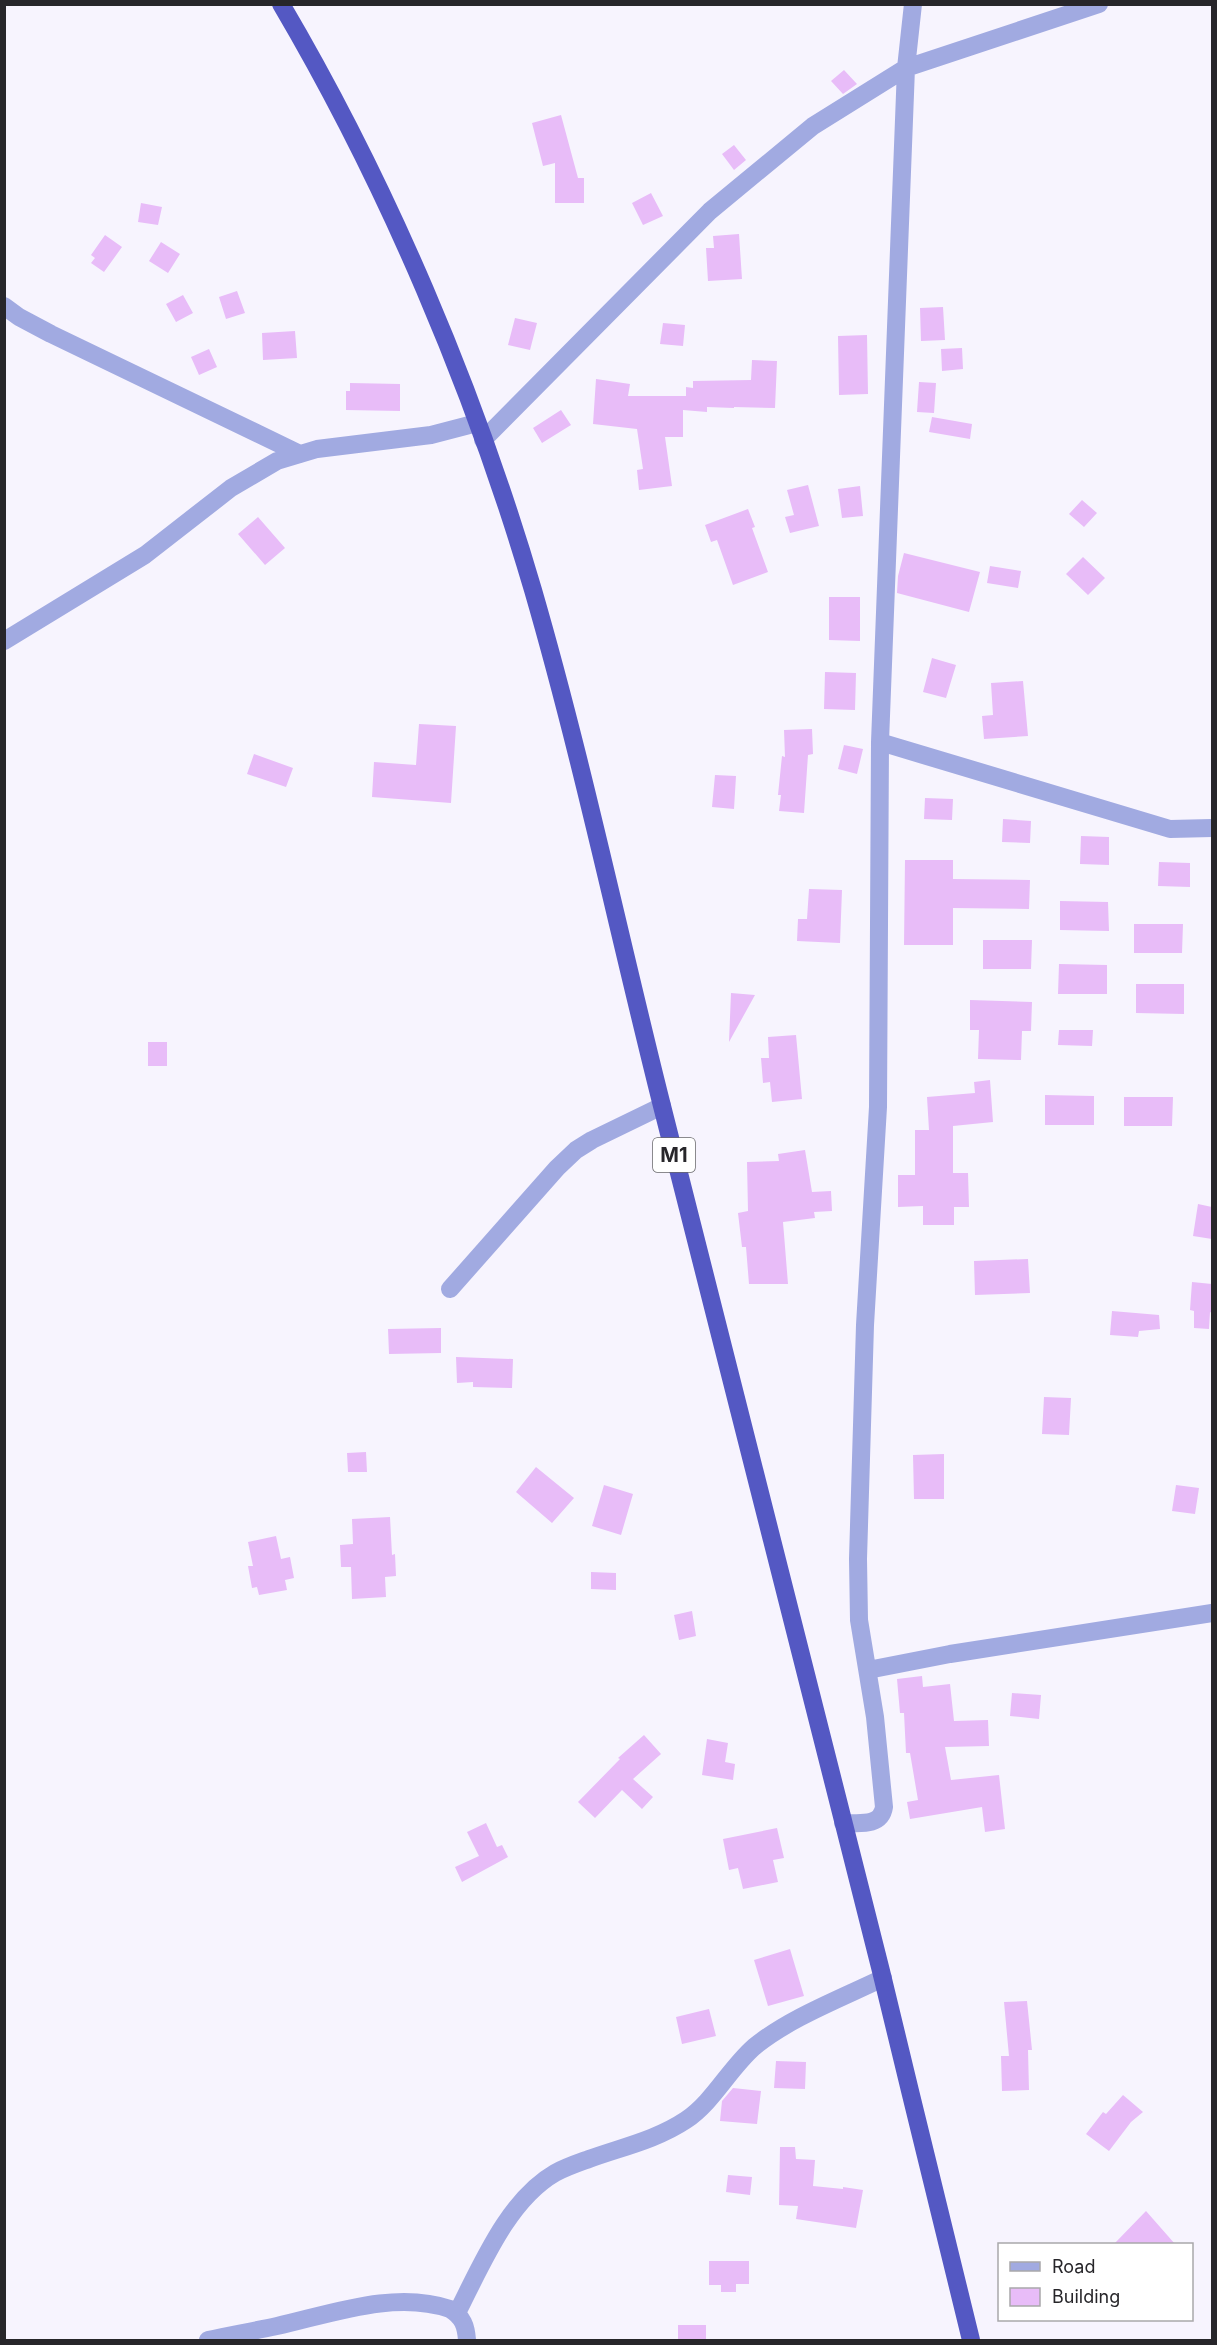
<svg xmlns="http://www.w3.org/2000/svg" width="1217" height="2345" font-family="Inter,sans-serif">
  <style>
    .building { fill: #e8bcf8 }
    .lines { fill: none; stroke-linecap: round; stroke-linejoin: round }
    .minor { stroke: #a1aae1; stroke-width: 18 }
    .trunk { stroke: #5458c3; stroke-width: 18 }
    .labels { text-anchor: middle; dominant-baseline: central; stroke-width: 5; stroke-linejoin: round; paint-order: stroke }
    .shield { fill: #fff; stroke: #68676a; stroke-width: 1.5 }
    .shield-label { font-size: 20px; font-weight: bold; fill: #27262a }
  </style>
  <rect width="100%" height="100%" fill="#f7f4fe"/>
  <!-- building -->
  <path class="building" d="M 844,70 L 857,84 L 843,94 L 831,81 Z
    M 561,115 L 578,178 L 584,178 L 584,203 L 555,203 L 555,163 L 543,166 L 532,123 Z
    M 734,145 L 746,160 L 734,170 L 722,154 Z
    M 651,193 L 663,216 L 643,225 L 632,203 Z
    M 141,203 L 162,207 L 158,225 L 138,222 Z
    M 739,234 L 742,279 L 708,281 L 706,248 L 714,248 L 713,236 Z
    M 105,235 L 122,247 L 104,272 L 91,263 L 95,258 L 91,255 Z
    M 161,242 L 180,254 L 168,273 L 149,261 Z
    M 237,291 L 245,313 L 226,319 L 219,297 Z
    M 183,295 L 193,313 L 176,322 L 166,304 Z
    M 943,307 L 945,340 L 921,341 L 920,308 Z
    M 515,318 L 537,323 L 530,350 L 508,345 Z
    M 663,323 L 685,325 L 683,346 L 660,344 Z
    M 295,331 L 297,358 L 263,360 L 262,333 Z
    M 867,335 L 868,394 L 839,395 L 838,336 Z
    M 962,348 L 963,369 L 942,371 L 941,349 Z
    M 209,349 L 217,367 L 199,375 L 191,357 Z
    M 752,360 L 777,361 L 775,408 L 734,407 L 734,408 L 707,407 L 707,412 L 683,410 L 683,437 L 665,437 L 672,486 L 639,490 L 637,470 L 643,469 L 637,429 L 593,424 L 596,379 L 630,384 L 628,396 L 686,396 L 686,387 L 693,388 L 693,381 L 751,380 Z
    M 919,382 L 936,383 L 934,413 L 917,412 Z
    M 350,383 L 400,384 L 400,411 L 346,410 L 346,391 L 350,391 Z
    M 561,410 L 571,425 L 542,443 L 533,428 Z
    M 932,417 L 972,424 L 970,439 L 929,432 Z
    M 808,485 L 819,526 L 790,533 L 785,517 L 794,515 L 787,490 Z
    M 860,486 L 863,516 L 842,518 L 838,489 Z
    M 1082,500 L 1097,513 L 1084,527 L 1069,514 Z
    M 748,509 L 755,527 L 752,528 L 768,572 L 733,585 L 717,540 L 711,542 L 705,525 Z
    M 258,517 L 285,548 L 265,565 L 238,534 Z
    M 904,553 L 980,572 L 969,612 L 897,593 L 898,576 Z
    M 1083,557 L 1105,578 L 1088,595 L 1066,574 Z
    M 990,566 L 1021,571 L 1018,588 L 987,583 Z
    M 829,597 L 860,597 L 860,641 L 829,640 Z
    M 932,658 L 956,665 L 946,698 L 923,692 Z
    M 825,672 L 856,673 L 855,710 L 824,709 Z
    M 1023,681 L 1028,736 L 984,739 L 982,716 L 993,715 L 991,683 Z
    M 419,724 L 456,726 L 451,803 L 372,797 L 374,762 L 416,765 Z
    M 812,729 L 813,754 L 808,755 L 804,813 L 779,811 L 781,795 L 778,795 L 782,756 L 785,757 L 784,730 Z
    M 844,745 L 863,749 L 857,774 L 838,769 Z
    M 254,754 L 293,768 L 286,787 L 247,774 Z
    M 715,775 L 736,776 L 734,809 L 712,807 Z
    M 925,798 L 953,799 L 952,820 L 924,819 Z
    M 1003,819 L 1031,821 L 1030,843 L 1002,842 Z
    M 1081,836 L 1109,837 L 1109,865 L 1080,864 Z
    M 905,860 L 953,860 L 953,879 L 1030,880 L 1029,909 L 953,908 L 953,945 L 904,945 Z
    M 1159,862 L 1190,863 L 1190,887 L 1158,886 Z
    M 809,889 L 842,890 L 840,943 L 797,941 L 798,919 L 807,919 Z
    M 1060,901 L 1108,902 L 1109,931 L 1060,930 Z
    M 1134,924 L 1183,924 L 1182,953 L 1134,953 Z
    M 983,940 L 1032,940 L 1031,969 L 983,969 Z
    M 1059,964 L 1107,965 L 1107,994 L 1058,994 Z
    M 1136,984 L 1184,984 L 1184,1014 L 1136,1013 Z
    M 731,993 L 755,995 L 729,1042 Z
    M 970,1000 L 1032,1002 L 1031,1031 L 1022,1031 L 1021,1060 L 978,1059 L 979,1030 L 970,1030 Z
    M 1059,1030 L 1093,1030 L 1092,1046 L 1058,1045 Z
    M 796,1035 L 802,1099 L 772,1102 L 770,1082 L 763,1083 L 761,1058 L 769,1058 L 768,1037 Z
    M 148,1042 L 167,1042 L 167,1066 L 148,1066 Z
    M 990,1080 L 993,1122 L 953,1126 L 953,1173 L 968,1173 L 969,1207 L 954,1207 L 954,1225 L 923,1225 L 923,1206 L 898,1207 L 898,1175 L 915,1175 L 915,1130 L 929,1130 L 927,1097 L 975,1093 L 974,1082 Z
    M 1045,1095 L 1094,1096 L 1094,1125 L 1045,1125 Z
    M 1124,1097 L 1173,1097 L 1172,1126 L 1124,1126 Z
    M 805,1150 L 812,1192 L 831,1191 L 832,1211 L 814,1212 L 815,1218 L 783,1222 L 788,1284 L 749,1284 L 746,1247 L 742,1247 L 738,1213 L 748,1211 L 747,1162 L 779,1161 L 778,1154 Z
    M 1198,1204 L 1212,1207 L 1212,1239 L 1193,1236 Z
    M 1028,1259 L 1030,1293 L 975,1295 L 974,1261 Z
    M 1192,1282 L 1212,1284 L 1212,1313 L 1210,1312 L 1209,1329 L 1194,1328 L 1194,1311 L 1190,1310 Z
    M 1112,1311 L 1159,1315 L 1160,1329 L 1139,1331 L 1138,1337 L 1110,1335 Z
    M 441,1328 L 441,1353 L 389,1354 L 388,1329 Z
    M 456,1357 L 513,1359 L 512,1388 L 473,1387 L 473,1382 L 457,1383 Z
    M 1044,1397 L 1071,1398 L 1069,1435 L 1042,1434 Z
    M 366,1452 L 367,1472 L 348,1472 L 347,1453 Z
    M 944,1454 L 944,1499 L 914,1499 L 913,1455 Z
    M 536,1467 L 574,1498 L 552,1523 L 516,1492 Z
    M 604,1485 L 633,1494 L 621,1535 L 592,1526 Z
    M 1176,1485 L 1199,1488 L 1195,1514 L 1172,1511 Z
    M 390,1517 L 392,1555 L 395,1554 L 396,1576 L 385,1577 L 386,1597 L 352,1599 L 351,1567 L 341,1567 L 340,1545 L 353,1544 L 352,1519 Z
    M 276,1536 L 281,1559 L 290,1557 L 294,1578 L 285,1580 L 287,1590 L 259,1595 L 257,1587 L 252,1588 L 248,1566 L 253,1566 L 248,1542 Z
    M 591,1572 L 616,1573 L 616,1590 L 591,1589 Z
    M 692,1611 L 696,1636 L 679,1640 L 674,1615 Z
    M 922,1676 L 923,1687 L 950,1684 L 954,1721 L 988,1720 L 989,1746 L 945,1747 L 951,1780 L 999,1775 L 1005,1829 L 985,1832 L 982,1807 L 910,1819 L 907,1802 L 918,1800 L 910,1753 L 906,1753 L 904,1713 L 900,1713 L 897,1679 Z
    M 1012,1693 L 1041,1695 L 1039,1719 L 1010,1716 Z
    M 644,1735 L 661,1754 L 633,1779 L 653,1797 L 642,1809 L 622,1790 L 595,1818 L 578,1802 L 620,1759 L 618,1758 Z
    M 707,1739 L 728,1743 L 725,1762 L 735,1764 L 733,1780 L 702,1775 Z
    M 486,1823 L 497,1847 L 502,1845 L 508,1857 L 462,1882 L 455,1867 L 479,1856 L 467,1832 Z
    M 777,1828 L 784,1858 L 773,1860 L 778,1882 L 743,1889 L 738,1868 L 729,1870 L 723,1839 Z
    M 790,1949 L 804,1996 L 768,2006 L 754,1960 Z
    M 1027,2001 L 1032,2050 L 1028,2050 L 1029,2090 L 1002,2091 L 1001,2056 L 1009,2056 L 1004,2002 Z
    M 709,2009 L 716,2036 L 682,2044 L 676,2017 Z
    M 776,2061 L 806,2062 L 805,2089 L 774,2088 Z
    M 733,2088 L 761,2091 L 757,2124 L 720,2121 L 722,2101 Z
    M 1123,2095 L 1143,2112 L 1131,2122 L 1109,2151 L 1086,2134 L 1103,2112 L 1106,2114 Z
    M 780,2147 L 795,2147 L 796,2159 L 815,2160 L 813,2186 L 843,2189 L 843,2187 L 863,2190 L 856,2228 L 796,2219 L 798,2206 L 779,2205 Z
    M 728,2175 L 752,2177 L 750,2195 L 726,2192 Z
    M 1146,2211 L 1175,2244 L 1114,2244 Z
    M 709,2261 L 749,2261 L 749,2284 L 736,2284 L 736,2292 L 721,2292 L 721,2285 L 709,2285 Z
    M 678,2325 L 706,2325 L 706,2340 L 678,2340 Z"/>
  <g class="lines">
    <!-- minor -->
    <path class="minor" d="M 4,306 L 19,317 L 51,334 L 300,454
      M 483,440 L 710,211 L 813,126 L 906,68 L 1099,4
      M 4,641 L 145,555 L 231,488 L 277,461 L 317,449 L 431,435 L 477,423
      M 880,742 L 1170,829 L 1212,828
      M 450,1289 L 557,1168 L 576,1150 L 592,1140 L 662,1106
      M 868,1670 L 950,1654 L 1212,1613
      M 843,1823 C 859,1823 881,1827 884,1807 L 875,1717 L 859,1620 L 858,1559 L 865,1325 L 878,1107 L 880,742 L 906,68 L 913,4
      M 457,2313 C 481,2266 508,2200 555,2173 C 566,2167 578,2163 589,2159 C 622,2147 656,2140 686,2120 C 713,2102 729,2069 754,2047 C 789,2018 842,1998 883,1978
      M 208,2340 C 231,2335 254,2331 277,2326 C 331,2314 395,2290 450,2309 C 463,2317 466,2326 467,2340"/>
    <!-- trunk -->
    <path class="trunk" d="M 281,4 C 387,184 474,389 533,590 C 582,759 618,931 661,1102 C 734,1391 808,1681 881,1971 C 911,2094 940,2217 971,2340"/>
  </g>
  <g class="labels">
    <!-- shield labels -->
    <rect class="shield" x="653" y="1138" width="42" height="34" rx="4.5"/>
    <g class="shield-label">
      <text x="674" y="1155">M1</text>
    </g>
  </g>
  <!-- border -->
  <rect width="1217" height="2345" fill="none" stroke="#27262a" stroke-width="12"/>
  <!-- legend -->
  <rect x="998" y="2243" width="195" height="78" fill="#ffffff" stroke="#a9a8aa" stroke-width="1.5"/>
  <rect x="1010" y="2262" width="30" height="9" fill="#a1aae1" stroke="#a9a8aa" stroke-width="1.5"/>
  <text x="1052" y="2273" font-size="18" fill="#27262a">Road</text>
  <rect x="1010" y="2288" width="30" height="18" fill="#e8bcf8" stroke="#a9a8aa" stroke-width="1.5"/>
  <text x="1052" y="2303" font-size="18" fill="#27262a">Building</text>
</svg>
